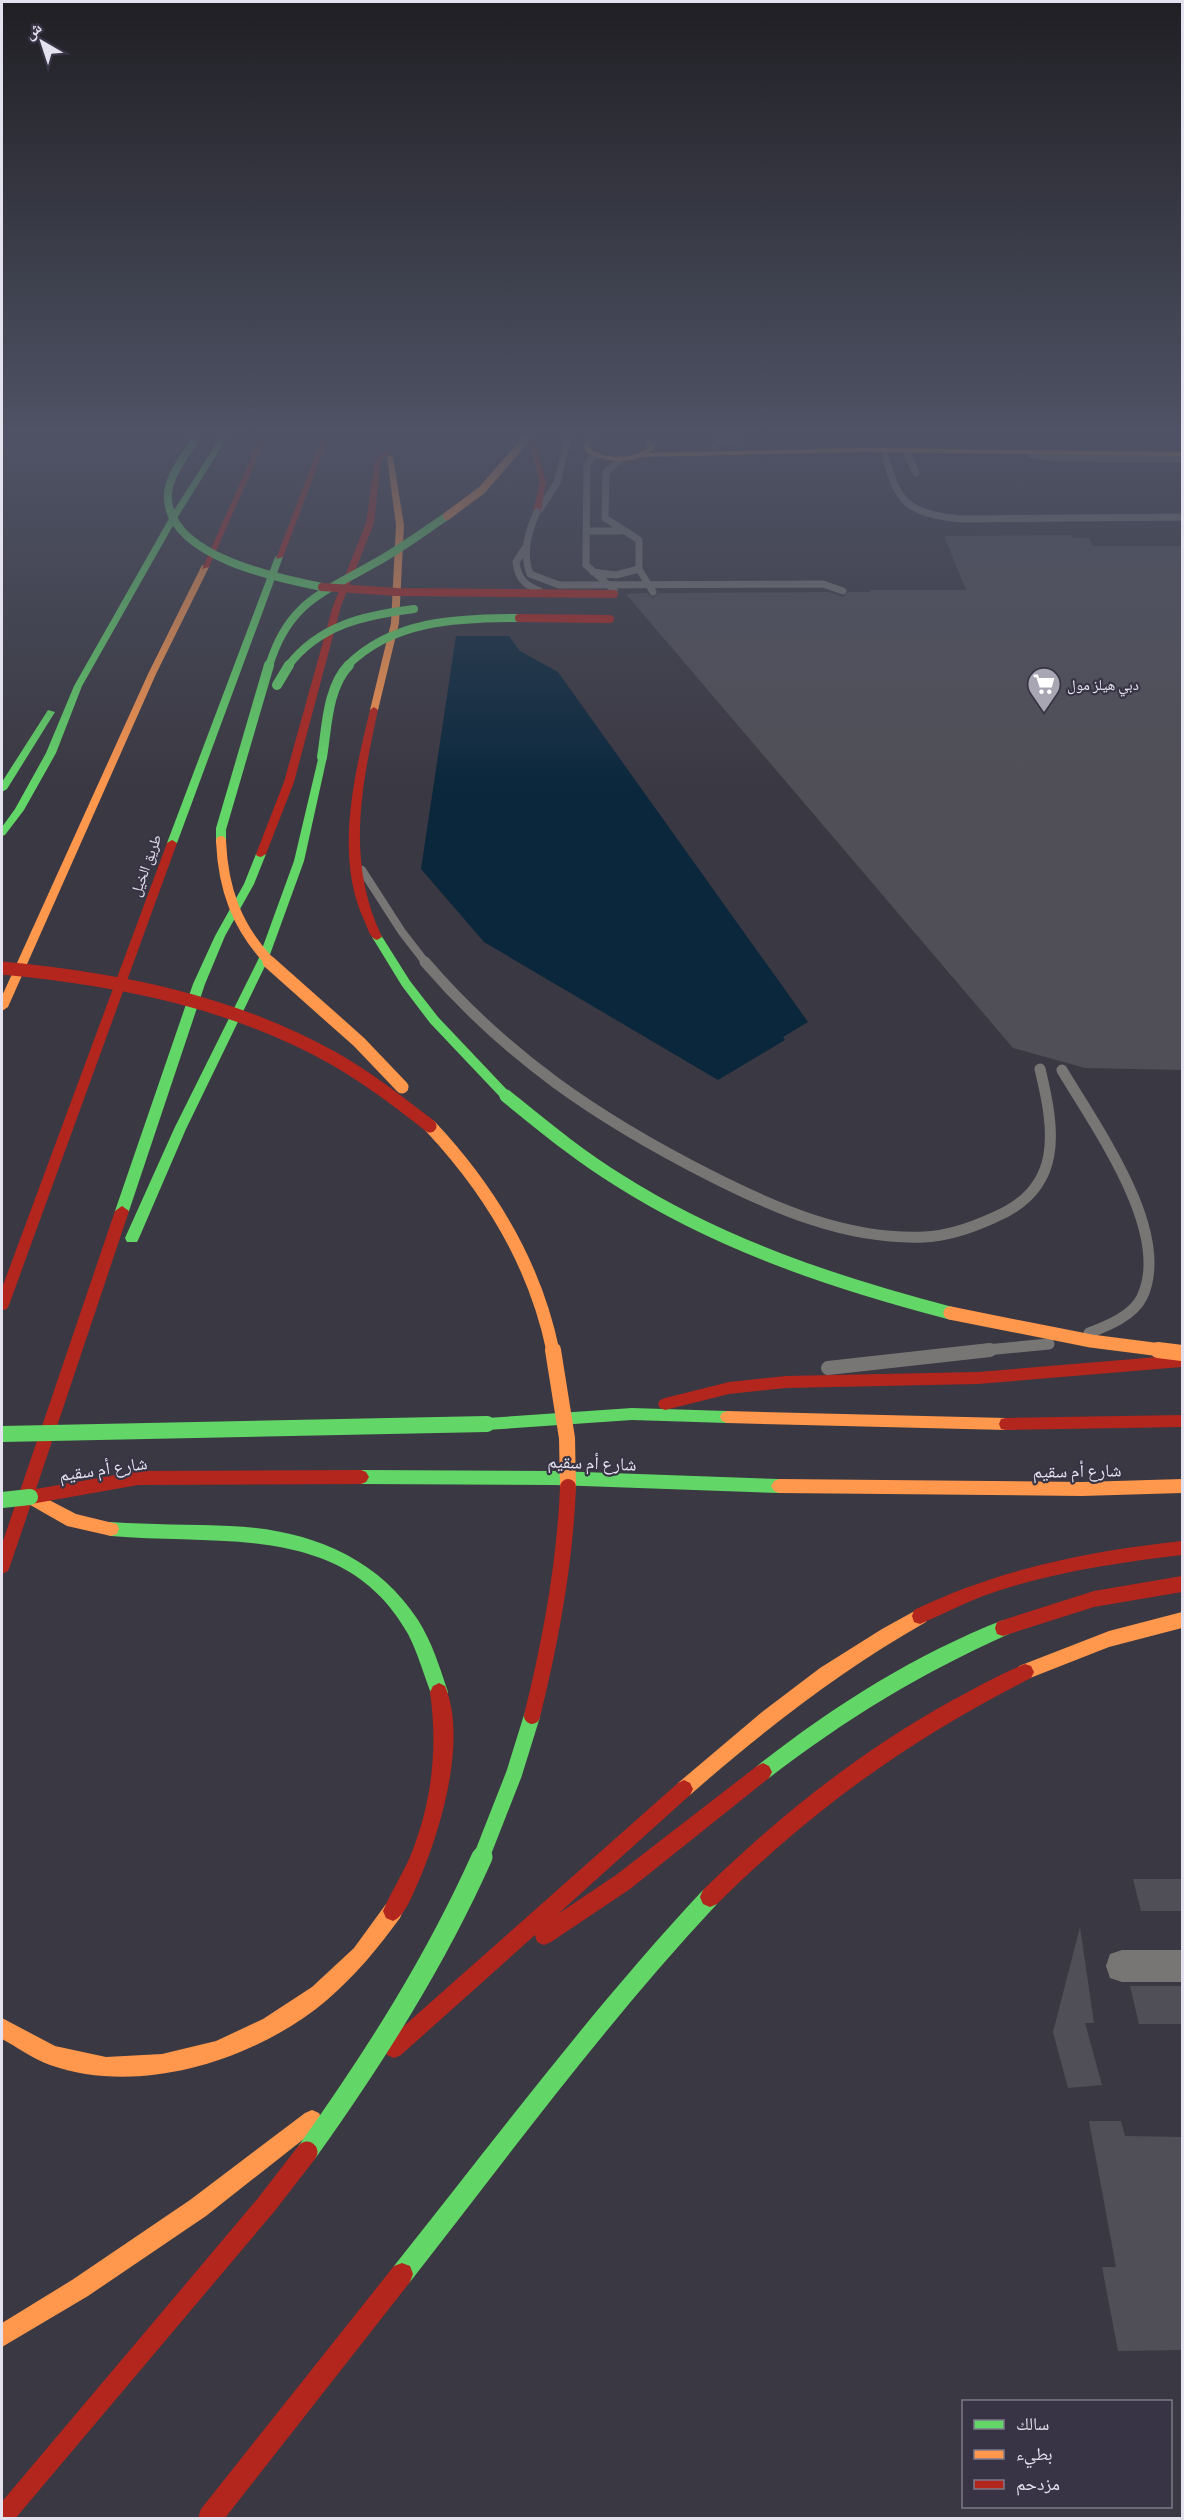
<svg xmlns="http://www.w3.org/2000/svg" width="1184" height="2520" font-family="Commissioner,'Noto Naskh Arabic',sans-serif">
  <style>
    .water { fill: #0a273c }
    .building { fill: #504f57 }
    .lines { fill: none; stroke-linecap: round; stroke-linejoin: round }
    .lane-far3 { stroke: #787675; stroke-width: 7 }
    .lane-far2 { stroke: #787675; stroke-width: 8 }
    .lane-far1 { stroke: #787675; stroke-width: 11 }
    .lane { stroke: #787675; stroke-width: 14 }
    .street { fill: #787675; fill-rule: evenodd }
    .fast { fill: #63d668; fill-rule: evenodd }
    .slow { fill: #ff974d; fill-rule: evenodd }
    .jam { fill: #b3261e; fill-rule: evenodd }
    .lane-bridge { stroke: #787675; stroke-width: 7 }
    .fast-bridge-far4 { stroke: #63d668; stroke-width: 8 }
    .fast-bridge-far3 { stroke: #63d668; stroke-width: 10 }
    .fast-bridge-far2 { stroke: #63d668; stroke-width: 13 }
    .fast-bridge-far1 { stroke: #63d668; stroke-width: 16 }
    .fast-bridge { stroke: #63d668; stroke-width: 21 }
    .slow-bridge-far3 { stroke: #ff974d; stroke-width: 8 }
    .slow-bridge-far2 { stroke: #ff974d; stroke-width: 10 }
    .slow-bridge-far1 { stroke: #ff974d; stroke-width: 13 }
    .slow-bridge { stroke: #ff974d; stroke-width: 16 }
    .jam-bridge-far3 { stroke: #b3261e; stroke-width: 8 }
    .jam-bridge-far2 { stroke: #b3261e; stroke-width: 13 }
    .jam-bridge-far1 { stroke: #b3261e; stroke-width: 16 }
    .jam-bridge { stroke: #b3261e; stroke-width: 21 }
    .labels { text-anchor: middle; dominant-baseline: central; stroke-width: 4.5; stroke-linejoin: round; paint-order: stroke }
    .far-poi-label { font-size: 15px; fill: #e4e2ee; stroke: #383446; text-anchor: start }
    .far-street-label { font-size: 15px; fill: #e4e2ee; stroke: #383446 }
    .street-label { font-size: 18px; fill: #e4e2ee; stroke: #383446 }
  </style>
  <rect width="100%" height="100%" fill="#3a3842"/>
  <!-- water -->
  <path class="water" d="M 456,636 L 509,636 L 520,651 L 558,672 L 808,1022 L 783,1037 L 785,1040 L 718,1080 L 484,942 L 421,869 Z"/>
  <!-- building -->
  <path class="building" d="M 1072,535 L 1073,538 L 1089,538 L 1093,546 L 1182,546 L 1182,1070 L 1085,1068 L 1013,1048 L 626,594 L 647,593 L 653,598 L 658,593 L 829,592 L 843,597 L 848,592 L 870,592 L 870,590 L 966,590 L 944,536 Z
    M 1133,1879 L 1182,1879 L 1182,1911 L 1141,1911 Z
    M 1080,1927 L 1094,2023 L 1085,2023 L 1102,2085 L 1068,2088 L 1053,2032 Z
    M 1130,1986 L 1182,1986 L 1182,2024 L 1139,2024 Z
    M 1089,2121 L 1121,2121 L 1125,2136 L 1182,2137 L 1182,2350 L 1118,2351 L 1102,2267 L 1116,2267 Z"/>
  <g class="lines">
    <!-- lane-far3 -->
    <path class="lane-far3" d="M 734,438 L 741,444
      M 715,446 L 722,438
      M 884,450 C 897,503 906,513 961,519 L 1182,517
      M 906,451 L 916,473
      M 595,455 L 587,464 L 586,565 L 614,590
      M 1032,455 L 1058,458 L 1182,459
      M 621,459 L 606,472 L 605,518 L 639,540 L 639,569 L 653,592
      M 540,509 L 557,483 L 568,438
      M 586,531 L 621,531
      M 525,548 L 516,562 C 518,578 524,585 540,591
      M 593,572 L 616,575 L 639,569"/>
    <!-- lane-far2 -->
    <path class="lane-far2" d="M 362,870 L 402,932 L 426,963"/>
    <!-- lane-far1 -->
    <path class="lane-far1" d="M 425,962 C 507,1057 597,1118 709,1175 C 776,1209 847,1240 924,1237 C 948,1236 971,1228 993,1218 C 1064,1189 1055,1131 1040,1069
      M 1062,1070 C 1094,1125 1173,1232 1142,1297 C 1133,1316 1107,1326 1089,1333
      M 975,1351 L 1049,1344"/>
    <!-- lane -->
    <path class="lane" d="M 828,1368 L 990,1350"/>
    <!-- street -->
    <path class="street" d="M 1122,1950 L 1182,1950 L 1182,1982 L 1122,1982 L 1110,1978 L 1106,1966 L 1110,1954 Z"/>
    <!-- fast -->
    <path class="fast" d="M 220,438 L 227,438 L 179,515 L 82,686 L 56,753 L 24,810 L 5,835 L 2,836 L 2,827 L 15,809 L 46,753 L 74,686 L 171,515 Z
      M 279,555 L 283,557 L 177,843 L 172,846 L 169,845 L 167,843 L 275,557 Z
      M 48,710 L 55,712 L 7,789 L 2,792 L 2,782 Z
      M 319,755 L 327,757 L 304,861 L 268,960 L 186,1129 L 139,1238 L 137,1242 L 127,1242 L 125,1238 L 174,1129 L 258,960 L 294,861 Z
      M 261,851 L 266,854 L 254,884 L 225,936 L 205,984 L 129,1211 L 127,1214 L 117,1214 L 115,1211 L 193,984 L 215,936 L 244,884 L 256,854 Z
      M 377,934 L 381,935 L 410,981 L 438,1017 L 510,1093 L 512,1096 L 510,1099 L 502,1099 L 430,1023 L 402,986 L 372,937 Z
      M 632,1408 L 727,1411 L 732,1413 L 734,1417 L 732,1421 L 727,1423 L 632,1420 L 487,1430 L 482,1429 L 480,1424 L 482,1419 L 487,1418 Z
      M 361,1470 L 555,1471 L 779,1479 L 784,1481 L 787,1486 L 784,1491 L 779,1493 L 555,1485 L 361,1484 L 356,1482 L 353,1477 L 356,1472 Z
      M 111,1522 C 151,1525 190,1524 230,1526 C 305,1529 376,1555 418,1620 C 432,1642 440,1668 448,1692 L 445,1698 L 439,1701 L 433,1698 C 424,1677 419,1655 408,1634 C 345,1521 218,1546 111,1536 L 105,1534 L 103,1529 L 105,1524 Z
      M 1003,1620 L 1009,1622 L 1011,1628 L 1009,1634 C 923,1672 844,1720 769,1778 L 763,1781 L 757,1778 L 754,1772 L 757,1766 C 832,1707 914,1655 1003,1620 Z
      M 710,1887 L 717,1890 L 720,1897 L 717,1904 C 606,2023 510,2154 410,2282 L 402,2285 L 394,2282 L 391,2274 L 394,2266 C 495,2139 592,2009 703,1890 Z"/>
    <!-- slow -->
    <path class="slow" d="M 589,438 L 597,438 L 589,445 L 592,451 C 611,459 631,460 648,448 L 645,441 L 648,439 L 655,448 L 649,453 L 866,448 L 1182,452 L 1182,456 L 866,452 L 642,457 C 623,464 605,461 587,453 L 583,444 Z
      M 390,455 L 393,457 L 404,525 L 399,623 L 378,710 L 374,713 L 370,710 L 391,623 L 396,525 L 387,457 Z
      M 202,565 L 209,567 L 156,674 L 8,1007 L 2,1011 L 2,996 L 148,674 Z
      M 727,1411 L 1006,1418 L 1011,1419 L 1013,1424 L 1011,1429 L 1006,1430 L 727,1423 L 722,1421 L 720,1417 L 722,1413 Z
      M 779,1479 L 1082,1482 L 1182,1479 L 1182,1493 L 1082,1496 L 779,1493 L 774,1491 L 771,1486 L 774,1481 Z
      M 30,1490 L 76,1514 L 117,1524 L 119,1529 L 117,1534 L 111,1536 L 67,1526 L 25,1502 L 22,1497 L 25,1492 Z
      M 920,1608 L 926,1610 L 928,1616 L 926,1622 C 840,1671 764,1730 690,1795 L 684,1798 L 678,1795 L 675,1789 L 678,1783 L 762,1712 L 820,1668 L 882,1629 Z
      M 1182,1612 L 1182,1628 L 1109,1647 L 1025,1680 L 1019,1678 L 1016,1672 L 1019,1666 L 1109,1631 Z
      M 393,1901 L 400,1904 L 403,1911 L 400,1918 C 378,1948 356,1975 327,2000 C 256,2060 140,2097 50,2065 C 33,2059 17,2047 2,2039 L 2,2018 L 55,2046 L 106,2057 L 162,2054 L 216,2041 L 263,2019 L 312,1987 L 354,1948 L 386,1904 Z
      M 312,2110 L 319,2113 L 322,2120 L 319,2127 L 206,2216 L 88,2296 L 2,2347 L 2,2323 L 72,2280 L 190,2200 L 305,2113 Z"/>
    <!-- jam -->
    <path class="jam" d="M 260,438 L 266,438 L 209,567 L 202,569 Z
      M 322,438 L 328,438 L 283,557 L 276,559 Z
      M 528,438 L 534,438 L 546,482 L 541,512 L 537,514 L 533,512 L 540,482 Z
      M 387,450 L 392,451 L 381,461 L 374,523 L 341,606 L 294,782 L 266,854 L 261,857 L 257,856 L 256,854 L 284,782 L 333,606 L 366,523 L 375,460 Z
      M 374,707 L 378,710 C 361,788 346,862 382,937 L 377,940 C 370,938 368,929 365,922 C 334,858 354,776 370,710 Z
      M 172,840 L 177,843 L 9,1305 L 7,1309 L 2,1310 L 2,1288 L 167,843 Z
      M 122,1206 L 129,1211 L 36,1489 L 138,1471 L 361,1470 L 366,1472 L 369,1477 L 366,1482 L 361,1484 L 138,1485 L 31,1504 L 10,1566 L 8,1571 L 2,1574 L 2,1544 L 115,1211 Z
      M 1182,1355 L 1182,1367 L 978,1384 L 786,1388 L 729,1394 L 665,1410 L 660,1408 L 658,1404 L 660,1400 L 665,1398 L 729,1382 L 786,1376 L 978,1372 Z
      M 1182,1415 L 1182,1427 L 1006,1430 L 1001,1429 L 999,1424 L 1001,1419 L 1006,1418 Z
      M 1182,1541 L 1182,1555 C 1115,1563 1047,1573 983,1596 C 962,1604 941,1615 920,1624 L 914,1622 L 912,1616 L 914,1610 C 1000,1569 1088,1551 1182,1541 Z
      M 1182,1576 L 1182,1592 L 1094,1607 L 1003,1636 L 997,1634 L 995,1628 L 997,1622 L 1003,1620 L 1094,1591 Z
      M 1025,1664 L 1031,1666 L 1034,1672 L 1031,1678 C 910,1739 813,1809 717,1904 L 710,1907 L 703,1904 L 700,1897 L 703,1890 C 778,1817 859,1752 951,1701 C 975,1688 1000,1674 1025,1664 Z
      M 439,1683 L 445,1686 C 468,1740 440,1832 418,1883 C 412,1895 406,1915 393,1921 L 386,1918 L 383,1911 C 391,1892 402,1875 410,1857 C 432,1803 438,1749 430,1692 L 433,1686 Z
      M 763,1763 L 769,1766 L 772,1772 L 769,1778 L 630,1889 L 551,1942 L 544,1945 L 537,1942 L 535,1935 L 401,2055 L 394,2058 L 387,2055 L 384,2048 L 387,2041 L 678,1783 L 684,1780 L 690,1783 L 693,1789 L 690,1795 L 558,1914 L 616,1875 L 757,1766 Z
      M 402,2263 L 410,2266 L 413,2274 L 410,2282 L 225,2518 L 198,2518 L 201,2509 L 394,2266 Z"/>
    <!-- lane-bridge -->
    <path class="lane-bridge" d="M 537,512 C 528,532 522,552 530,574 L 559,585 L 823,584 L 843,591"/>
    <!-- fast-bridge-far4 -->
    <path class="fast-bridge-far4" d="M 196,438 C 185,456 166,478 168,500 C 172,557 277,578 322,587
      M 269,666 C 288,603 321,594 373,564 C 399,550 423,532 447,516
      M 288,666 C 319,625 365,615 414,609
      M 347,666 C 392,620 458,618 519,618"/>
    <!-- fast-bridge-far3 -->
    <path class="fast-bridge-far3" d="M 277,685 L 289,665
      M 322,757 C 327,727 327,688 349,665
      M 221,841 L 221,829 L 269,665"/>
    <!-- fast-bridge-far2 -->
    <path class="fast-bridge-far2" d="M 506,1096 C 543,1126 579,1156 620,1181 C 721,1245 835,1283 950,1313"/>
    <!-- fast-bridge-far1 -->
    <path class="fast-bridge-far1" d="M 2,1434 L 487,1424
      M 2,1500 L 30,1497
      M 481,1858 L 514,1774 L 532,1716"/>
    <!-- fast-bridge -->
    <path class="fast-bridge" d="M 307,2152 C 374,2058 435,1962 482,1857"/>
    <!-- slow-bridge-far3 -->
    <path class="slow-bridge-far3" d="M 447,516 L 482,490 L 527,438"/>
    <!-- slow-bridge-far2 -->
    <path class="slow-bridge-far2" d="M 221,841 C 223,889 237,928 271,963"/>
    <!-- slow-bridge-far1 -->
    <path class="slow-bridge-far1" d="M 269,962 L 359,1042 L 402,1087
      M 430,1126 C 490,1190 535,1264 553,1351
      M 950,1313 L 1091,1341 L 1169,1351"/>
    <!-- slow-bridge -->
    <path class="slow-bridge" d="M 553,1350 L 567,1438 L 568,1487
      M 1158,1350 L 1182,1353"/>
    <!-- jam-bridge-far3 -->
    <path class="jam-bridge-far3" d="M 322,587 L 397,592 L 614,594
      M 519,618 L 610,619"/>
    <!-- jam-bridge-far2 -->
    <path class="jam-bridge-far2" d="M 2,968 C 118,979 231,1001 333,1058 C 368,1078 399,1102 430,1126"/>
    <!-- jam-bridge-far1 -->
    <path class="jam-bridge-far1" d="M 532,1716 C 551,1640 565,1565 568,1487"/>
    <!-- jam-bridge -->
    <path class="jam-bridge" d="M 2,2518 L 266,2205 L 307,2152"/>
  </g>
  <!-- sky -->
  <linearGradient id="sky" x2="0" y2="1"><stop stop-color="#201f24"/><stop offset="0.55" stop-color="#4f5365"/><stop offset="1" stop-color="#4f5365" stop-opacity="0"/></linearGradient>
  <rect width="1184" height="791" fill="url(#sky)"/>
  <!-- icons -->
  <defs>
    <symbol id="supermarket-pin" viewBox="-11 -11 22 30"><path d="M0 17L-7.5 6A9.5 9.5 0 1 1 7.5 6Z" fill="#a8a6b2" stroke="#383446"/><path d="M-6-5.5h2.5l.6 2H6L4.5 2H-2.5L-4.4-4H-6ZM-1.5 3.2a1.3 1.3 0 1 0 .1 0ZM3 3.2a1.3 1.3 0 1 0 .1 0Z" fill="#fff"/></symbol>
  </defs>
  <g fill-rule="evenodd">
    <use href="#supermarket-pin" x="1025" y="665" width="38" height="52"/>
  </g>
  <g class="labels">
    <!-- far-poi labels -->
    <g class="far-poi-label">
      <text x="1067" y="684">دبي هيلز مول</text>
    </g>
    <!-- far-street labels -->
    <g class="far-street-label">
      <text transform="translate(145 865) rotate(-70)">طريق الخيل</text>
    </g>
    <!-- street labels -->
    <g class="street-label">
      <text transform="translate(592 1462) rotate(2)">شارع أم سقيم</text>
      <text transform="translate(103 1468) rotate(-8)">شارع أم سقيم</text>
      <text transform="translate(1077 1470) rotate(-1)">شارع أم سقيم</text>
    </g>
  </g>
  <!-- border -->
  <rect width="1184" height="2520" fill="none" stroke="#e4e2ee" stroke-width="6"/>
  <!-- legend -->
  <rect x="962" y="2400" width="210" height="108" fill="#383446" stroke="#7d7a89" stroke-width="1.5"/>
  <rect x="974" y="2420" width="30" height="9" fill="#63d668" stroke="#7d7a89" stroke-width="1.5"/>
  <text x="1016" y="2430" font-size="18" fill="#e4e2ee">سالك</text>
  <rect x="974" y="2450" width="30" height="9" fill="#ff974d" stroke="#7d7a89" stroke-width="1.5"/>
  <text x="1016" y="2460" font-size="18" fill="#e4e2ee">بطيء</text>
  <rect x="974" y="2480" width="30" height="9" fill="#b3261e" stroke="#7d7a89" stroke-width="1.5"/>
  <text x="1016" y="2490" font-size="18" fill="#e4e2ee">مزدحم</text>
  <!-- north arrow -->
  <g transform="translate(42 42) rotate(321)" stroke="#383446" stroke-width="4.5" paint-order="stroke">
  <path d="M0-4.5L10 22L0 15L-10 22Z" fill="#e4e2ee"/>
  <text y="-9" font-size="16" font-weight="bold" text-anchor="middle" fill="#e4e2ee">ش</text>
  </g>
</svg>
